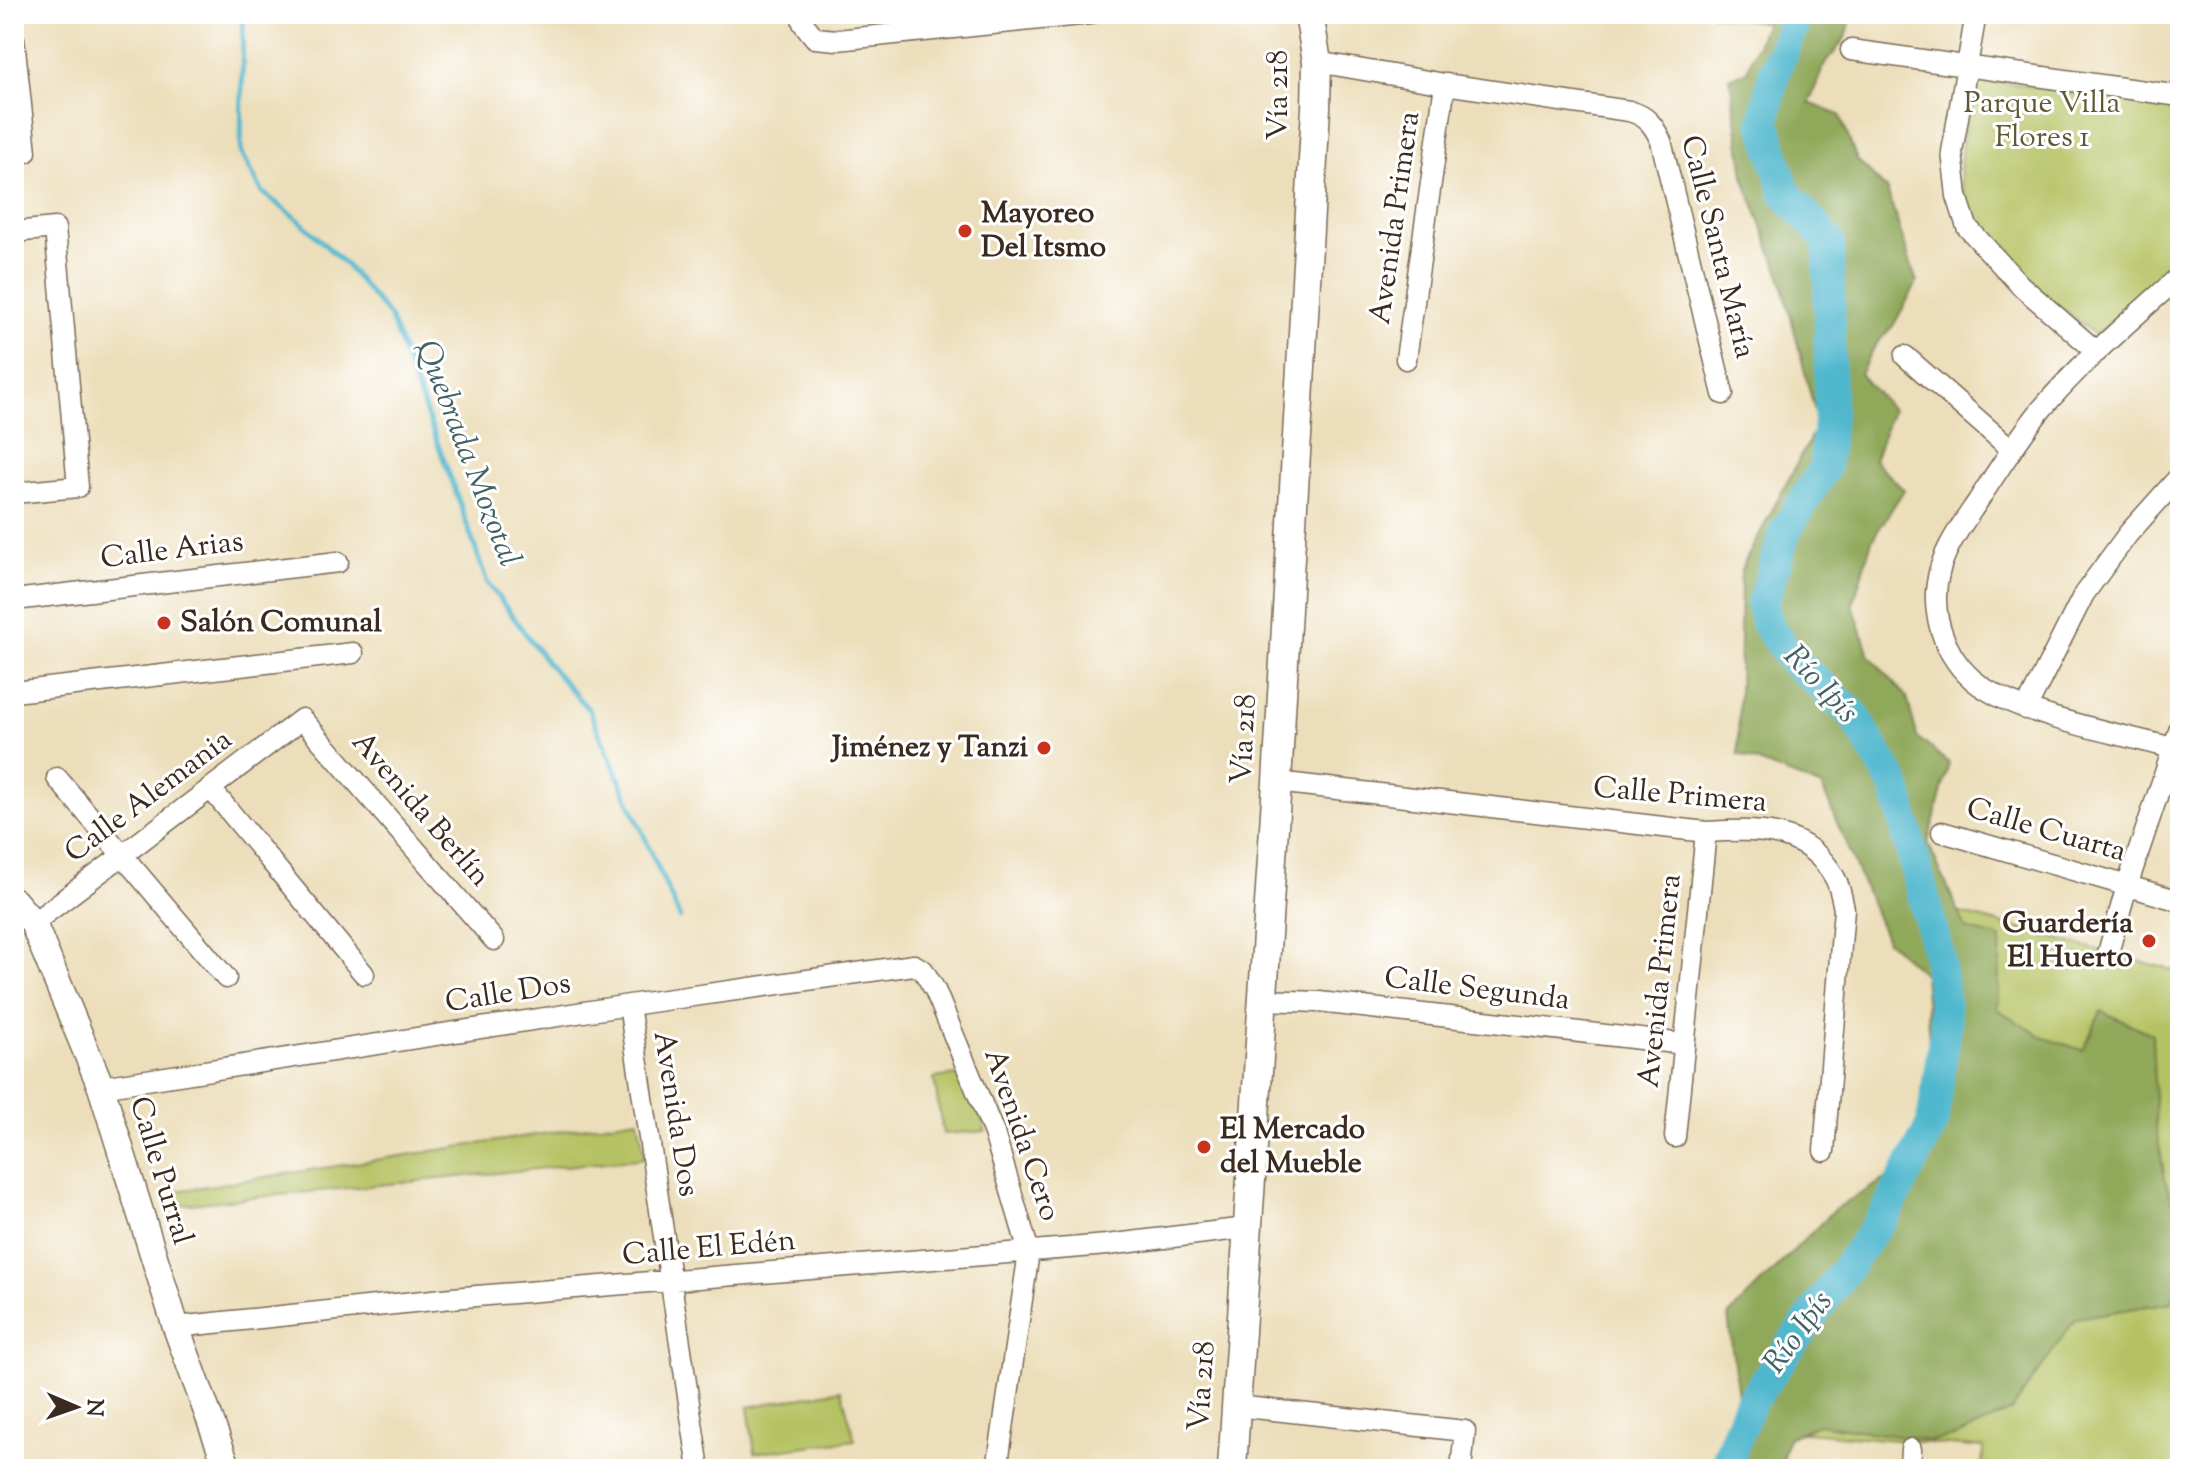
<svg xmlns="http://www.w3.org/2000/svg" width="2194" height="1483" font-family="'Sorts Mill Goudy',serif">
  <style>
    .green { fill: #b5c264; stroke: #787641; stroke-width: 2 }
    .forest { fill: #90a85a; stroke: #66693c; stroke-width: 2 }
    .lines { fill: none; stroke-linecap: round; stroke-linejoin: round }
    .stream { stroke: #50b7ce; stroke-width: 5 }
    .river { stroke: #50b7ce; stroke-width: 32 }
    .minor-casing { stroke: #796955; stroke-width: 23 }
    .tertiary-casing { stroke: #796955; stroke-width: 29 }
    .secondary-casing { stroke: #796955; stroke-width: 31 }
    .minor { stroke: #fff; stroke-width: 20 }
    .tertiary { stroke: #fff; stroke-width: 26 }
    .secondary { stroke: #fff; stroke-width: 28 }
    .poi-dot { fill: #c8321e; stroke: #fff; stroke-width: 3 }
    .labels { text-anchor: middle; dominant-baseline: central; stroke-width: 6; stroke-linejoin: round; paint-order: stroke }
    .street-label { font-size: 30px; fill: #3b2a1e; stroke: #fff }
    .park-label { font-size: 30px; fill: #605833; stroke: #fff }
    .poi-label { font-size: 30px; font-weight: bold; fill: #3b2a1e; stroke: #fff; text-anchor: start }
    .water-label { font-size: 32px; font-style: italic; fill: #436264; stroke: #fff }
  </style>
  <rect width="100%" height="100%" fill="#fff"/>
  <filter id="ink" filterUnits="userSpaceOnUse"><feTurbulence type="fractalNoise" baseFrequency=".0125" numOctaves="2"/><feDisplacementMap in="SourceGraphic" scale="16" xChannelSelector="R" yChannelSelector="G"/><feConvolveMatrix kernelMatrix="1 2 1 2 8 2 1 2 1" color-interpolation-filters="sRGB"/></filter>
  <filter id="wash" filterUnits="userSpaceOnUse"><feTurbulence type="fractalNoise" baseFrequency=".006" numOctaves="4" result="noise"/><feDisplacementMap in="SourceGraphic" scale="32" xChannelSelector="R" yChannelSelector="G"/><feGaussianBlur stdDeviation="1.8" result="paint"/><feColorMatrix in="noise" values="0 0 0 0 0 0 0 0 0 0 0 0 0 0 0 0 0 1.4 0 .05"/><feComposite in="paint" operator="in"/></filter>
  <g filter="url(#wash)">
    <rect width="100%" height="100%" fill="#ecdeba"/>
    <!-- green -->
    <path class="green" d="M 1711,14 L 1769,14 L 1768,23 Z
      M 1973,77 L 2180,110 L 2180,264 L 2095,335 C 2053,300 1978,247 1963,192 C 1955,160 1968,110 1973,77 Z
      M 1942,908 L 2180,972 L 2180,1469 L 1982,1469 L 1983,1448 L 1782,1430 L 1936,1164 Z
      M 964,1074 L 986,1131 L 943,1134 L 934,1078 Z
      M 638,1119 L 645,1158 L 180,1205 L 176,1191 Z
      M 841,1390 L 855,1440 L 755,1453 L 748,1407 Z"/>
    <!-- forest -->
    <path class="forest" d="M 1769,14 L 1852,14 L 1847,35 L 1823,68 L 1809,103 L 1840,115 L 1857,160 L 1887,190 L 1917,283 L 1893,326 L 1876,344 L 1860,374 L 1892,410 L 1874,460 L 1904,490 L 1872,540 L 1853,604 L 1869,655 L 1907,697 L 1917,737 L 1949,763 L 1928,843 L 1966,929 L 2001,938 L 1997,1009 L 2044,1038 L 2083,1050 L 2101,1011 L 2152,1034 L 2156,1128 L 2165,1179 L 2180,1226 L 2180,1277 L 2172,1302 L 2076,1318 L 2011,1411 L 1955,1437 L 1930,1441 L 1818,1424 L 1788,1438 L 1780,1469 L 1710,1469 L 1738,1396 L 1728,1316 L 1835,1209 L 1892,1175 L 1918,1134 L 1930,1054 L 1924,974 L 1887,941 L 1822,787 L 1738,754 L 1741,569 L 1818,424 L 1780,274 L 1745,182 L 1730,78 L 1747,71 Z"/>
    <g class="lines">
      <!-- stream -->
      <path class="stream" d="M 243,14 L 241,152 L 263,193 L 300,221 L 346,265 L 390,317 L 454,487 L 487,582 L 549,665 L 589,710 L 680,918"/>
      <!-- river -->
      <path class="river" d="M 1724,1469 L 1749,1404 L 1887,1211 L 1932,1125 L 1946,1024 L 1938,953 L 1895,785 L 1853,714 L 1792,660 L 1767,625 L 1762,604 L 1786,530 L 1824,468 L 1830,413 L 1829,242 L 1785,192 L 1764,121 L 1774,74 L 1797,14"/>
    </g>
  </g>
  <g filter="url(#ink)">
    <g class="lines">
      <defs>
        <path id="minor" d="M 802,14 L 803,23 L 815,38 L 837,40 L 1090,14
          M 1976,14 L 1952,152 L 1957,196 L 1967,227 L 2020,285 L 2097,352
          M 14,39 L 26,152
          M 1851,50 L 2180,96
          M 1317,62 L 1445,84 L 1629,111 C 1647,116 1653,124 1661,141 L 1723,394
          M 14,232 L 55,228 L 78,487 L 14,493
          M 1905,356 L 2011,449
          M 1406,359 L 1445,84
          M 14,600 L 338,562
          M 14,692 L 353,653
          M 2026,709 L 2084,594 L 2128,534 L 2180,476
          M 2172,748 C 2117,733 2035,719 1987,690 C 1947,666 1927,615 1940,569 C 1947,544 1964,522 1978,501 C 1998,470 2017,440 2040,411 C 2081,362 2132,319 2180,276
          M 57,778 L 226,978
          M 1277,782 L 1706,832 C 1756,829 1807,827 1835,878 C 1840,887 1842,899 1844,909 L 1824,1151
          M 211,789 L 364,974
          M 1942,832 L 2180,901
          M 33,923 L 302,719 L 494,940
          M 2108,953 L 2127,886 L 2180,728
          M 1263,1000 L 1319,1002 L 1684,1044
          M 629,1005 L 699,1469
          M 101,1087 L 629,1005 L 914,965 L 923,970 L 935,990 L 994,1133 L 1029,1252 L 997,1469
          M 1675,1137 L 1706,832
          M 176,1327 L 452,1298 L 1107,1245 L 1246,1228
          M 1236,1406 L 1465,1431 L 1461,1469
          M 1910,1469 L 1911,1449"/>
        <path id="tertiary" d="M 14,901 L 33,923 L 101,1087 L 176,1327 L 228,1469"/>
        <path id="secondary" d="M 1232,1469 L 1277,782 L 1316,108 L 1317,62 L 1309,14"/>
      </defs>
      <!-- minor casing -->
      <use href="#minor" class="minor-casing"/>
      <!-- tertiary casing -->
      <use href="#tertiary" class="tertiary-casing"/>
      <!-- secondary casing -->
      <use href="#secondary" class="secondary-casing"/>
      <!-- minor -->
      <use href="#minor" class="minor"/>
      <!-- tertiary -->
      <use href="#tertiary" class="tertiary"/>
      <!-- secondary -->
      <use href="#secondary" class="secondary"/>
    </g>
  </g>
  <!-- markers -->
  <g class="poi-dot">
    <circle cx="965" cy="231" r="8"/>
    <circle cx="164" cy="623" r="8"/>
    <circle cx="1044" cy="748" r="8"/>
    <circle cx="2149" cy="941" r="8"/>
    <circle cx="1204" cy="1147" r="8"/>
  </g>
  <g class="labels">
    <!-- street labels -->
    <g class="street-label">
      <text transform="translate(1279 95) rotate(-90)">Vía 218</text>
      <text transform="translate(1396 218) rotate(-82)">Avenida Primera</text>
      <text transform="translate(1717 247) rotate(76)">Calle Santa María</text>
      <text transform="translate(172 551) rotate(-7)">Calle Arias</text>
      <text transform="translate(1245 739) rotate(-87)">Vía 218</text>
      <text transform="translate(1680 796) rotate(5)">Calle Primera</text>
      <text transform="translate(149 797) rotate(-37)">Calle Alemania</text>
      <text transform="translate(420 810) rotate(49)">Avenida Berlín</text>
      <text transform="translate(2046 831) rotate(16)">Calle Cuarta</text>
      <text transform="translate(1661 981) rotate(-84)">Avenida Primera</text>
      <text transform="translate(1477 990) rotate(7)">Calle Segunda</text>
      <text transform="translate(508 994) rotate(-9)">Calle Dos</text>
      <text transform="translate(675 1114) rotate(81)">Avenida Dos</text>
      <text transform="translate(1021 1135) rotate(71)">Avenida Cero</text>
      <text transform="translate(160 1171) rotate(73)">Calle Purral</text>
      <text transform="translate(709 1249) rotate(-5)">Calle El Edén</text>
      <text transform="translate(1203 1386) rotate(-86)">Vía 218</text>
    </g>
    <!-- park labels -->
    <g class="park-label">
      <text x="2042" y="104">Parque Villa<tspan x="2042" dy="34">Flores 1</tspan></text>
    </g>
    <!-- poi labels -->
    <g class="poi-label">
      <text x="981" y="214">Mayoreo<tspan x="981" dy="34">Del Itsmo</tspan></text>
      <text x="180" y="623">Salón Comunal</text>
      <text x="1028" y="748" text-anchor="end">Jiménez y Tanzi</text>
      <text x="2133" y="924" text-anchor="end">Guardería<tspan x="2133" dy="34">El Huerto</tspan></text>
      <text x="1220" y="1130">El Mercado<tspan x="1220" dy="34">del Mueble</tspan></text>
    </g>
    <!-- water labels -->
    <g class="water-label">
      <text transform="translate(467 454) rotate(69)">Quebrada Mozotal</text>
      <text transform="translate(1820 685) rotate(47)">Río Ipís</text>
      <text transform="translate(1799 1333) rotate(-54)">Río Ipís</text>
    </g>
  </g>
  <!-- margin -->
  <rect width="2194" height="1483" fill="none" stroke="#fff" stroke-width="48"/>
  <!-- north arrow -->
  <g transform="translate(76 1407) rotate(92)" stroke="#ffffff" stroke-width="6" paint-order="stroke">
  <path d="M0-6L14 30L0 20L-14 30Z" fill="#3b2a1e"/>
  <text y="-12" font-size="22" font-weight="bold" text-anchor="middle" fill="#3b2a1e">N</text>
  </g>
</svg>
